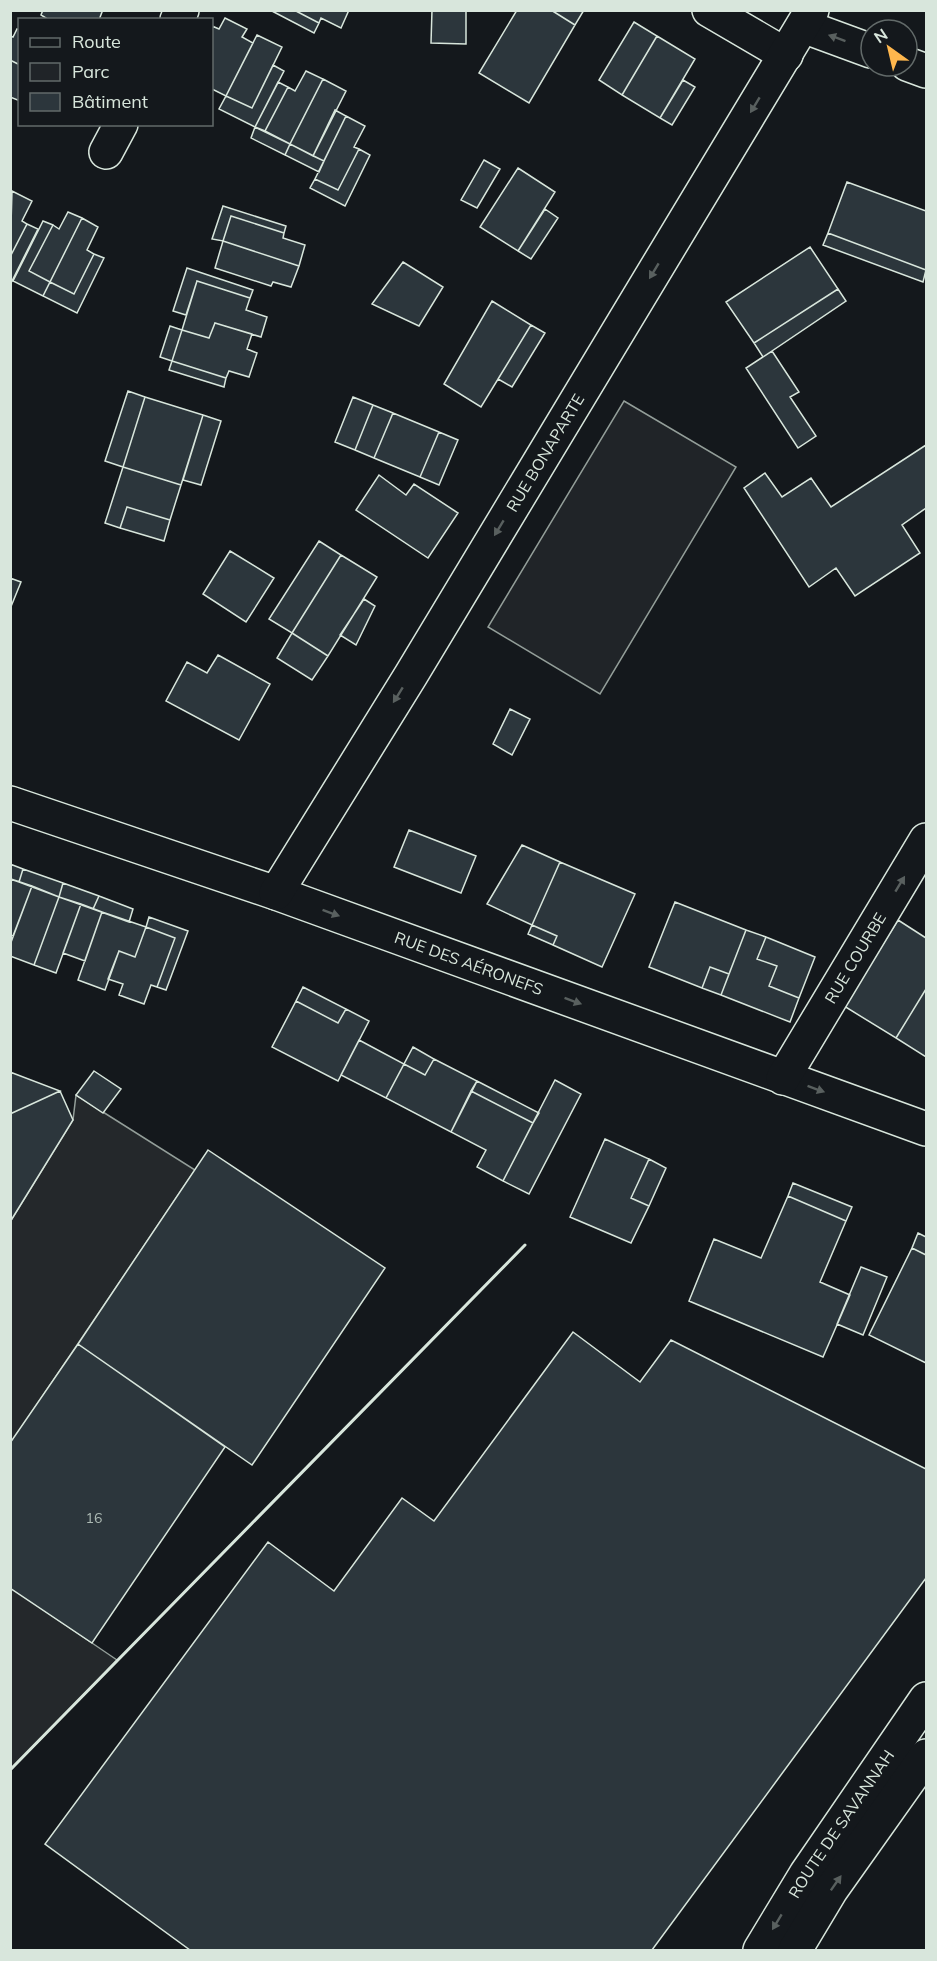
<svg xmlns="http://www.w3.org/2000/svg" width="937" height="1961" font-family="Mulish,sans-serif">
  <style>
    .green { fill: #202428; stroke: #939e99; stroke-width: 1.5 }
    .parking { fill: #24282b; stroke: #939e99; stroke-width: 1.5 }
    .building { fill: #2c363c; stroke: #d8e6dc; stroke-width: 1.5 }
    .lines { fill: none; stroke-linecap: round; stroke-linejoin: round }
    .minor-casing { stroke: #d8e6dc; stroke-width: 36 }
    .primary-casing { stroke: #d8e6dc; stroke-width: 36 }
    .minor { stroke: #14181c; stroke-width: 33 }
    .primary { stroke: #14181c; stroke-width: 33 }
    .wall { stroke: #d8e6dc; stroke-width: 3 }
    .oneway { fill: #59605f }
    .labels { text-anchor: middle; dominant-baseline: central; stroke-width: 4.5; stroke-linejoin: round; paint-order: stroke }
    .number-label { font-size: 14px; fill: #adbab4 }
    .street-label { font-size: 16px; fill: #d8e6dc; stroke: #14181c }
  </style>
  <rect width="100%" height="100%" fill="#14181c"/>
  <!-- green -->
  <path class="green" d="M 624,401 L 736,467 L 600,694 L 488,627 Z"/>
  <!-- parking -->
  <path class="parking" d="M 76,1095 L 195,1170 L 11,1443 L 10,1222 L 73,1120 Z
    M 11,1588 L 117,1660 L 11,1770 Z"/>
  <!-- building -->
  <path class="building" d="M 43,10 L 99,10 L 102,12 L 99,20 L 49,20 L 41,15 Z
    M 270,10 L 294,10 L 319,23 L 314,33 Z
    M 294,10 L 349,10 L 341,28 L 321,18 L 319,23 Z
    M 432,10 L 466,10 L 466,44 L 431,43 Z
    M 517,10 L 551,10 L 575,25 L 529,103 L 479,73 Z
    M 551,10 L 584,10 L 575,25 Z
    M 225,18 L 247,29 L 242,37 L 253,43 L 226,96 L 212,89 L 212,26 L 219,29 Z
    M 634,22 L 657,36 L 622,95 L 599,80 Z
    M 17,29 L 20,30 L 20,65 L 10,60 L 10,36 L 13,37 Z
    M 257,35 L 282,47 L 252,108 L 226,96 Z
    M 657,36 L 695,59 L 660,118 L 622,95 Z
    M 10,60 L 20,65 L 20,101 L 10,97 Z
    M 273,65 L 284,71 L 255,127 L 219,109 L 226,96 L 252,108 Z
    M 306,71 L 323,79 L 290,144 L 265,131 L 288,87 L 295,91 Z
    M 323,79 L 346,91 L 313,156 L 290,144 Z
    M 683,80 L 695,87 L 672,125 L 660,118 Z
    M 278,82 L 288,87 L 265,131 L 255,127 Z
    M 335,110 L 346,116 L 324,161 L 313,156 Z
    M 346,116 L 365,126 L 354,147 L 359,149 L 338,190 L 315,179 Z
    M 255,127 L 290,144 L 285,155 L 251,138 Z
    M 290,144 L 324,161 L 319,172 L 285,155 Z
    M 359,149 L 370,155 L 345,206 L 310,188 L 315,179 L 338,190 Z
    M 484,160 L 500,169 L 477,208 L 461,200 Z
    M 518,168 L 555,192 L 518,251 L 480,227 Z
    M 847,182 L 926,211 L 926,270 L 828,233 Z
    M 12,191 L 32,201 L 22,221 L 27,224 L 10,257 Z
    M 223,206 L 286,226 L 284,233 L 231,216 L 223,241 L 212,239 Z
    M 545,209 L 558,218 L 531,259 L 518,251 Z
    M 68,212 L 82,218 L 50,282 L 29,271 L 53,225 L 59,229 Z
    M 231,216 L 284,233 L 283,238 L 305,245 L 299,266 L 223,241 Z
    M 82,218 L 98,227 L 87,250 L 94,254 L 74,294 L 50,282 Z
    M 43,221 L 53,225 L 29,271 L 50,282 L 43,296 L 13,281 Z
    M 27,224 L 38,229 L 10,285 L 10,257 Z
    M 828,233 L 926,270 L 923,282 L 823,245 Z
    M 223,241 L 299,266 L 291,287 L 273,282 L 271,286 L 215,268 Z
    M 810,247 L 838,289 L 754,343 L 726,302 Z
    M 94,254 L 104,258 L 77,313 L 43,296 L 50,282 L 74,294 Z
    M 403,262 L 443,287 L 419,326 L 372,304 Z
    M 187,268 L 253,290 L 250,298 L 197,281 L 186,315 L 173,311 Z
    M 197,281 L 250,298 L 246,310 L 267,317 L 261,337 L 215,323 L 209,338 L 182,330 Z
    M 838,289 L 846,301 L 763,357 L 754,343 Z
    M 492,301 L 531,325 L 481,407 L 444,384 Z
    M 215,323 L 252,334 L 247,349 L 257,353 L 249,377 L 229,371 L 226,378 L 172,361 L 182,330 L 209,338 Z
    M 531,325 L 545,333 L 512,387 L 498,379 Z
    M 170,326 L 182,330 L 172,361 L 160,357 Z
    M 772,351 L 799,392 L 790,397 L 816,436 L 798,448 L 746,368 Z
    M 172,361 L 226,378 L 224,387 L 169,370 Z
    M 128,391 L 145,397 L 123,467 L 105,461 Z
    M 145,397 L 203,415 L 181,485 L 123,467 Z
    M 353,397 L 373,405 L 355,450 L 335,442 Z
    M 373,405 L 393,413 L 374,458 L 355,450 Z
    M 393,413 L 439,432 L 420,477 L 374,458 Z
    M 203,415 L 221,421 L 201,485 L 183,480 Z
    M 439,432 L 458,440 L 439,485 L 420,477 Z
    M 926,445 L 926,508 L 902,525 L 920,553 L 855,596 L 836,568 L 809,587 L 744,488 L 765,473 L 782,497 L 811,478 L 831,507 Z
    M 123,467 L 181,485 L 170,520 L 127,507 L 120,528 L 105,523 Z
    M 379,475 L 406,495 L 414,484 L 458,513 L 428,558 L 356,510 Z
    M 127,507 L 170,520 L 164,541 L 120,528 Z
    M 319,541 L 341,555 L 292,633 L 269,619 Z
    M 230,551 L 274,578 L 246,622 L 203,594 Z
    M 341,555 L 377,577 L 328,656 L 292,633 Z
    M 10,578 L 21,582 L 10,609 Z
    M 364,599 L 375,606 L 356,645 L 340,635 Z
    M 292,633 L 328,656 L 312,680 L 277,658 Z
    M 218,655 L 270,684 L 239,740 L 166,701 L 187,662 L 207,673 Z
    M 510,709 L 530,719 L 512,755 L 493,744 Z
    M 409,830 L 476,856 L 461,893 L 394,867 Z
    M 522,845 L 560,862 L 532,925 L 487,904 Z
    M 560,862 L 635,894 L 602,967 L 553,945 L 557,936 L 532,925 Z
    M 10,864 L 23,869 L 19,882 L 10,879 Z
    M 23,869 L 63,883 L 59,897 L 19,882 Z
    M 11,879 L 32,886 L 13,936 L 10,935 Z
    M 63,883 L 99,896 L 93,909 L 59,897 Z
    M 32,886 L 59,897 L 34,965 L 10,956 L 10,945 Z
    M 99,896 L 133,909 L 129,922 L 93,909 Z
    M 59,897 L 81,904 L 56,973 L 34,965 Z
    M 675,902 L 746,930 L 729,974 L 710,967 L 702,988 L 649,967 Z
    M 81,904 L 102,912 L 85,961 L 63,953 Z
    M 102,912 L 146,927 L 135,957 L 119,951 L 105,990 L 78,980 Z
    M 149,917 L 188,931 L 166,990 L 157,987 L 175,938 L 146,927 Z
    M 898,920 L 926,938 L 926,989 L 896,1038 L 844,1006 Z
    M 532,925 L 557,936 L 553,945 L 528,934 Z
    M 146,927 L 175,938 L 157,987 L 151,985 L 144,1004 L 119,995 L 123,984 L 108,979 L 119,951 L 135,957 Z
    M 746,930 L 766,937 L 757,959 L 777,966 L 769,986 L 799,998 L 790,1022 L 721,995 Z
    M 766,937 L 815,957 L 799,998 L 769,986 L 777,966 L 757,959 Z
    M 710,967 L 729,974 L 721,995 L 702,988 Z
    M 303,987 L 346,1009 L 338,1023 L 296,1001 Z
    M 926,989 L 926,1057 L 896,1038 Z
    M 296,1001 L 338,1023 L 346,1009 L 369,1021 L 338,1081 L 272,1047 Z
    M 359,1040 L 404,1064 L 386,1098 L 341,1075 Z
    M 413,1047 L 434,1059 L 425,1075 L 404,1064 Z
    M 434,1059 L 477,1081 L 451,1132 L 386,1098 L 404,1064 L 425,1075 Z
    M 94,1071 L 121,1089 L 103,1113 L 76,1095 Z
    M 10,1072 L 60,1091 L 10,1114 Z
    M 555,1080 L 581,1094 L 529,1194 L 503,1181 Z
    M 477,1081 L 539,1113 L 533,1123 L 471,1091 Z
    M 60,1091 L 73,1120 L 10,1222 L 10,1114 Z
    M 471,1091 L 533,1123 L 503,1181 L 477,1167 L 486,1150 L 451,1132 Z
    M 605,1139 L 649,1159 L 631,1198 L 649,1206 L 631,1243 L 570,1217 Z
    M 208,1150 L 385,1268 L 252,1465 L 78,1344 Z
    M 649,1159 L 666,1168 L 649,1206 L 631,1198 Z
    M 793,1183 L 852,1207 L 846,1221 L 788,1196 Z
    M 788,1196 L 846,1221 L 820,1282 L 850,1295 L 823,1357 L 689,1301 L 714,1239 L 761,1258 Z
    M 918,1233 L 926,1237 L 926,1255 L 912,1248 Z
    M 912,1248 L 926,1255 L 926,1363 L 869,1335 Z
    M 861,1267 L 887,1277 L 863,1335 L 837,1324 Z
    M 573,1332 L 640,1382 L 671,1340 L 926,1469 L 926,1578 L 652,1950 L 190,1950 L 45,1844 L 268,1542 L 334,1591 L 402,1498 L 434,1521 Z
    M 78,1344 L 225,1447 L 92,1643 L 10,1588 L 10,1443 Z"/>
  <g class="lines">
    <defs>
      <g id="minor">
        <path d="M 709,10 L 786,55"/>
        <path d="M 177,20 L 182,10"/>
        <path d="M 803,26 L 871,51"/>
        <path d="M 907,64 L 926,71"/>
        <path d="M 106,152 L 121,124"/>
        <path id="s1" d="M 10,803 L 276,893 L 926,1129"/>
        <path id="s2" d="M 276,893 L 411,675 L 812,10"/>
        <path id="s3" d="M 783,1078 L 926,840"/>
      </g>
      <g id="primary">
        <path id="s4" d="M 760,1950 L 806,1874 L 926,1699"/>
        <path d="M 795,1950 L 831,1890 L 926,1756"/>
      </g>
    </defs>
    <!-- minor casing -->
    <use href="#minor" class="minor-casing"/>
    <!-- primary casing -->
    <use href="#primary" class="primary-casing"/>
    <!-- minor -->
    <use href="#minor" class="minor"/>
    <!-- primary -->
    <use href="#primary" class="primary"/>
    <!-- wall -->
    <path class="wall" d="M 10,1770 L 525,1245"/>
  </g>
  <!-- one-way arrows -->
  <defs><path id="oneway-solid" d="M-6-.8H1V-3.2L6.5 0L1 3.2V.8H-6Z" transform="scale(1.5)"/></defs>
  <g class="oneway">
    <use href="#oneway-solid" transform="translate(837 38) rotate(-160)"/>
    <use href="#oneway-solid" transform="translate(755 105) rotate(121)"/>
    <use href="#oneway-solid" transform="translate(654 271) rotate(121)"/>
    <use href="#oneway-solid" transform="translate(499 528) rotate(121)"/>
    <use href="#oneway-solid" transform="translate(398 695) rotate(122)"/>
    <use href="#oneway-solid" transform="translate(900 884) rotate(-59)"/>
    <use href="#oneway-solid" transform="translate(331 913) rotate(20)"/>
    <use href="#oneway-solid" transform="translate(573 1001) rotate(20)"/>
    <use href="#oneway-solid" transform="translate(816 1089) rotate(20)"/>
    <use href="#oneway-solid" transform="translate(836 1883) rotate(-55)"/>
    <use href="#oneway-solid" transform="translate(777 1922) rotate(121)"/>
  </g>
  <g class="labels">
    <!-- number labels -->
    <g class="number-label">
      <text x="94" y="1518">16</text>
    </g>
    <!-- street labels -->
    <g class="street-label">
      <text stroke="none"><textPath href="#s2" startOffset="516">RUE BONAPARTE</textPath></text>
      <text stroke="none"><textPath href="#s3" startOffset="140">RUE COURBE</textPath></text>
      <text stroke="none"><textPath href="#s1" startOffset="486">RUE DES AÉRONEFS</textPath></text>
      <text stroke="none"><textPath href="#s4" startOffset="150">ROUTE DE SAVANNAH</textPath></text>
    </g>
  </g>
  <!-- border -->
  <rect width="937" height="1961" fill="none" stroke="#d8e6dc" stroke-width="24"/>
  <!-- legend -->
  <rect x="18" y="18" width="195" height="108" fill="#14181c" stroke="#626a69" stroke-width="1.5"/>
  <rect x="30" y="38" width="30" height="9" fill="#14181c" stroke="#626a69" stroke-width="1.5"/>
  <text x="72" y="48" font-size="18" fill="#d8e6dc">Route</text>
  <rect x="30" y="63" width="30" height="18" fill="#202428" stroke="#626a69" stroke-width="1.5"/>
  <text x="72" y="78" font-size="18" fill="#d8e6dc">Parc</text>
  <rect x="30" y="93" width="30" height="18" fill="#2c363c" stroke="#626a69" stroke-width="1.5"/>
  <text x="72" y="108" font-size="18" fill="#d8e6dc">Bâtiment</text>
  <!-- north arrow -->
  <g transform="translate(889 48) rotate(326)"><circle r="28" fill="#14181c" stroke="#626a69" stroke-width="1.5"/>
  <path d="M0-4.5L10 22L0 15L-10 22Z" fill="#ffb74d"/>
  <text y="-9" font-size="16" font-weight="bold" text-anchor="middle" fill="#d8e6dc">N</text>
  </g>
</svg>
